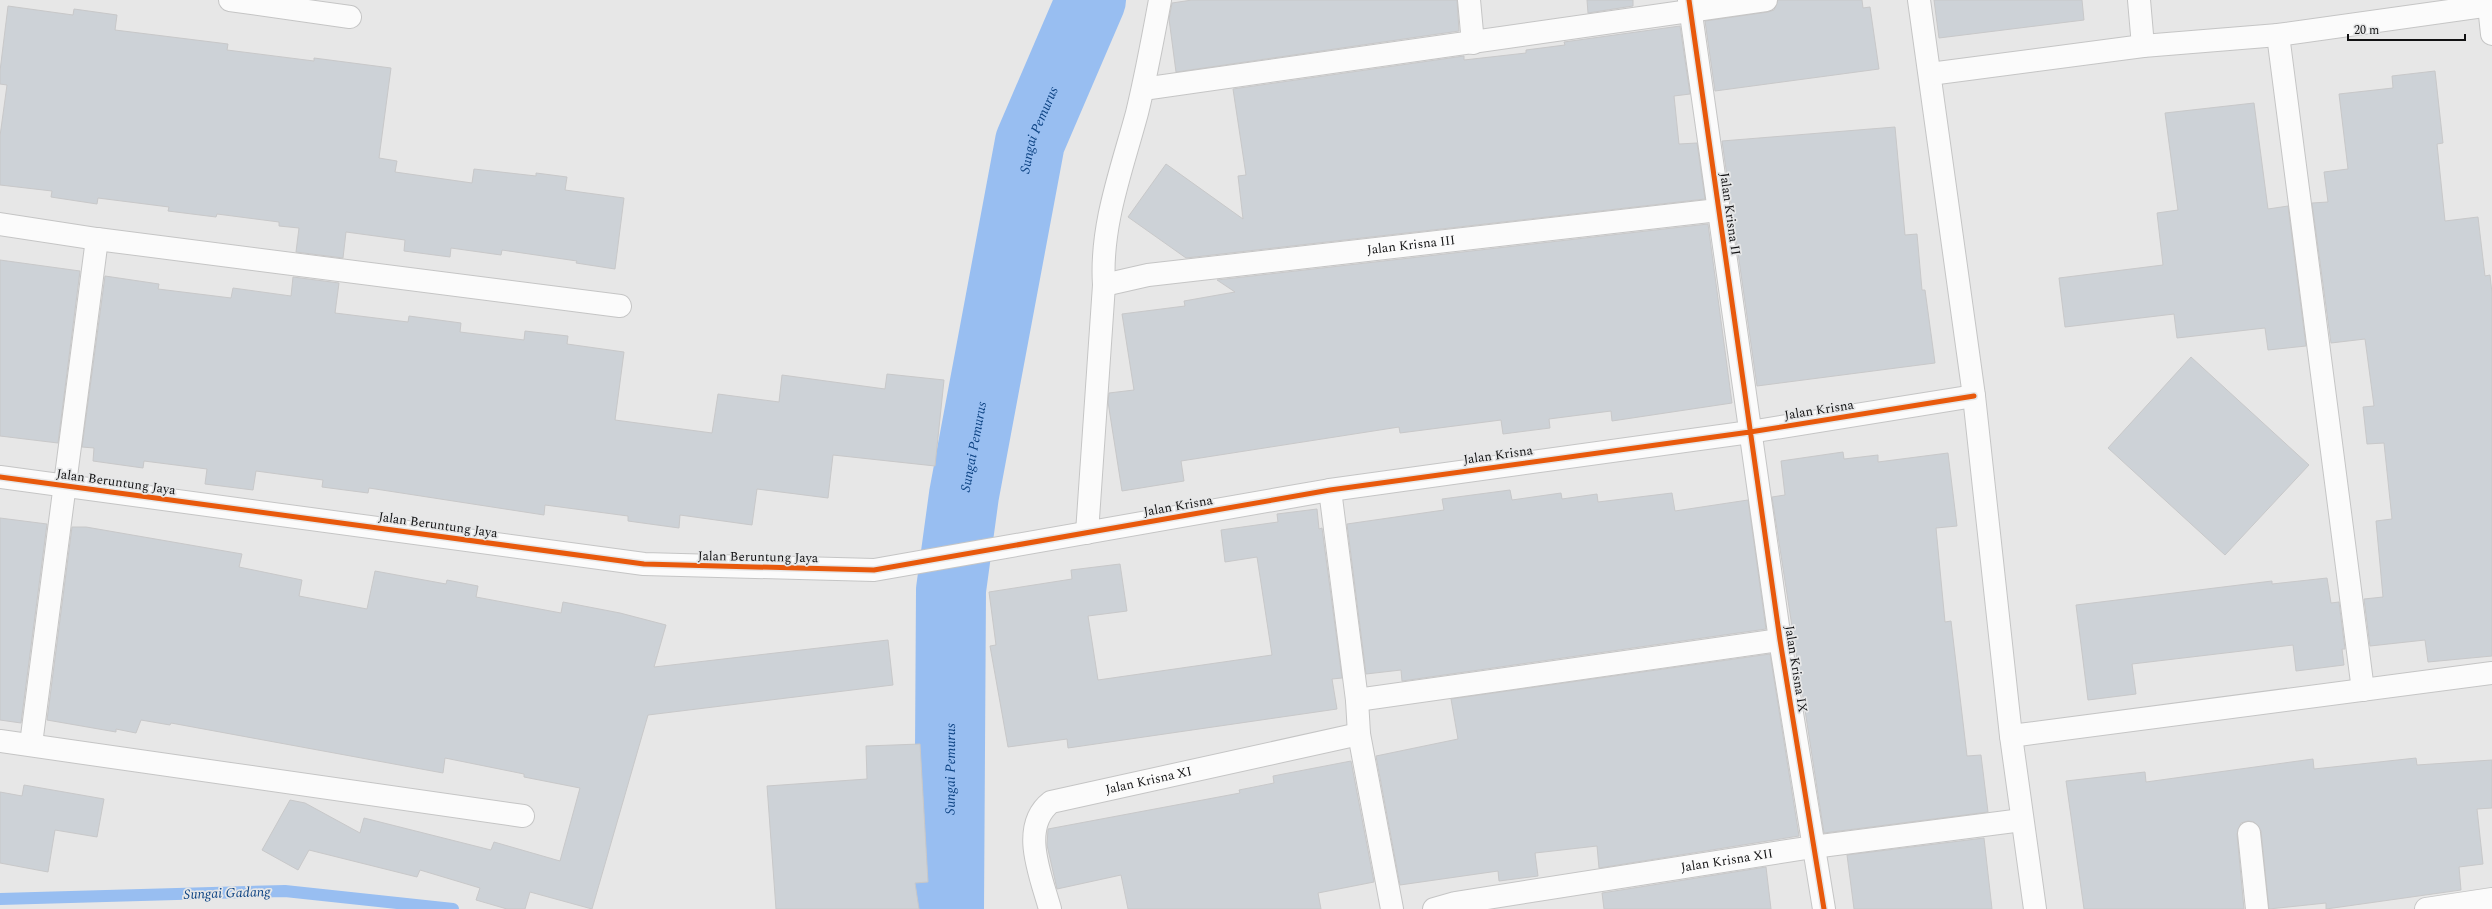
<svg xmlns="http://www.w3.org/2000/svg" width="2492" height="909" font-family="Spectral,serif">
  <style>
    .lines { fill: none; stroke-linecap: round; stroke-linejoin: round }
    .stream { stroke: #98bef1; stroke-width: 12 }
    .river { stroke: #98bef1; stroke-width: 70 }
    .building { fill: #cdd2d7; stroke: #c8c8c9 }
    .street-casing { stroke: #c5c5c5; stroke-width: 24 }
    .street { stroke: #fbfbfb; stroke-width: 22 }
    .cycleway-casing { stroke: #e6e7e8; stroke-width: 8 }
    .cycleway { stroke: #e8590c; stroke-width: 5 }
    .labels { text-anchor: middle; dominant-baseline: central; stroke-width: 3.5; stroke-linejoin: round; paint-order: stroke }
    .street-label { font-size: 13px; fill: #121213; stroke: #e6e7e8 }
    .water-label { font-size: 14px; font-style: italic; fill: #0d4383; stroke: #e6e7e8 }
  </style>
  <rect width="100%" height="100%" fill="#e7e7e7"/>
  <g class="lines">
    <!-- stream -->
    <path class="stream" d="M 0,899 L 285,891 L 453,909"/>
    <!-- river -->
    <path class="river" id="s1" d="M 949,909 L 951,590 L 964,495 L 1030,142 L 1091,0"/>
  </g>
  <!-- building -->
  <path class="building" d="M 1192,0 L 1457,0 L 1459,31 L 1176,72 L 1169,19 L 1172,3 Z
    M 1587,0 L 1633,0 L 1633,6 L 1588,13 Z
    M 1778,0 L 1862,0 L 1863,8 L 1870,7 L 1879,69 L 1715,91 L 1705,21 L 1768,12 L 1774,10 Z
    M 1934,0 L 2082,0 L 2084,20 L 1939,38 Z
    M 8,6 L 73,15 L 74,9 L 117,15 L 115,30 L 228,44 L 227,50 L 314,61 L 314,58 L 391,68 L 379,158 L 397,161 L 395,172 L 472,183 L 474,169 L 536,176 L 536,173 L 567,177 L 565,190 L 624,198 L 615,269 L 576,263 L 577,261 L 502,250 L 501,255 L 451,248 L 450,257 L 404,251 L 405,240 L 346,232 L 343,258 L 296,252 L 299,228 L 279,226 L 279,222 L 217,214 L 216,217 L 168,211 L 169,207 L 98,198 L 97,204 L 51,197 L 52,191 L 0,185 L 0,136 L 7,85 L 0,84 L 0,71 Z
    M 1680,26 L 1690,94 L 1674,96 L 1679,144 L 1697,143 L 1705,199 L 1186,258 L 1128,217 L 1166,164 L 1243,219 L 1238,176 L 1246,175 L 1233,89 L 1464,56 L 1464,60 L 1526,53 L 1526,50 L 1565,45 L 1564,42 Z
    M 2435,71 L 2443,143 L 2437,144 L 2445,221 L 2478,217 L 2485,276 L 2490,275 L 2492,293 L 2492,656 L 2428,662 L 2425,640 L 2370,646 L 2364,599 L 2383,597 L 2376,521 L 2392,519 L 2384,443 L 2367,444 L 2363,407 L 2374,406 L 2365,339 L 2331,343 L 2312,203 L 2328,202 L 2324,172 L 2348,169 L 2339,94 L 2393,88 L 2392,76 Z
    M 2254,103 L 2268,209 L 2288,206 L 2306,346 L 2268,350 L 2265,328 L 2177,338 L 2174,314 L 2065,327 L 2059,278 L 2163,265 L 2157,213 L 2178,210 L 2165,113 Z
    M 1895,127 L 1905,235 L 1917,234 L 1922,290 L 1925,290 L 1935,363 L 1757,386 L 1722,141 Z
    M 1708,224 L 1732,403 L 1612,421 L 1611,411 L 1549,419 L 1550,428 L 1503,434 L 1501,420 L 1400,433 L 1399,427 L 1181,461 L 1184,481 L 1122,491 L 1108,402 L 1109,393 L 1134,390 L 1122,314 L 1185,306 L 1184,301 L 1235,292 L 1217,280 Z
    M 0,260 L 80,271 L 58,443 L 0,436 Z
    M 105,276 L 159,284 L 158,289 L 231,298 L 233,288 L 291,296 L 293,277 L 339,283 L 335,313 L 408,322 L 409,316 L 461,323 L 460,332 L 524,340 L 525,331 L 568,336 L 567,344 L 624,352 L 615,420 L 712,433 L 718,394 L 779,402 L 782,375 L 885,389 L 887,374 L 944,380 L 935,466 L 833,455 L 828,498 L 757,489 L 752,525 L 680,515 L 679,528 L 628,521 L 628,516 L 545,505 L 544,515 L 369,488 L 368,493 L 322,487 L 323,480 L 256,471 L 253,490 L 205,484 L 207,469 L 144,461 L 143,468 L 93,461 L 94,448 L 82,447 Z
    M 2191,357 L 2309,465 L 2225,555 L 2108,448 Z
    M 1843,452 L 1844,459 L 1878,455 L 1878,462 L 1948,453 L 1957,526 L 1936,528 L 1945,622 L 1951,621 L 1967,756 L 1981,755 L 1988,812 L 1824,833 L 1772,497 L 1785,495 L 1781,461 Z
    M 1510,490 L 1512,500 L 1561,493 L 1562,499 L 1597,494 L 1598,502 L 1672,493 L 1675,511 L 1748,500 L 1766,629 L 1402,681 L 1401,670 L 1366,674 L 1347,524 L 1444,510 L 1442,499 Z
    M 1317,509 L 1319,529 L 1322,528 L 1342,678 L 1332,679 L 1337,709 L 1068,748 L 1067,739 L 1008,747 L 990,646 L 996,645 L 989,592 L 1072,579 L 1071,570 L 1120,564 L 1127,611 L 1088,616 L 1098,680 L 1272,655 L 1257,557 L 1225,562 L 1221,530 L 1278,522 L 1277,514 Z
    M 0,518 L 47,524 L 21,723 L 0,720 Z
    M 72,527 L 86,527 L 242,554 L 239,567 L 302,580 L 299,596 L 367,609 L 375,571 L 446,584 L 447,580 L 478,586 L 476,597 L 561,613 L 563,602 L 620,613 L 666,625 L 654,667 L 888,640 L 893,685 L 648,715 L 592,909 L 530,892 L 525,909 L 507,909 L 476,900 L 480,888 L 420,870 L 417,877 L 309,850 L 298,870 L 262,850 L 290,800 L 305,803 L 360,833 L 364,818 L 491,850 L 494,842 L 560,861 L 580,788 L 524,777 L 524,774 L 445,758 L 443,773 L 171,723 L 170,725 L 141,720 L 136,733 L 116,729 L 116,732 L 47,720 Z
    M 2327,578 L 2331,603 L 2339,602 L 2345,649 L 2342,649 L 2344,665 L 2296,671 L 2293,645 L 2132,664 L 2136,694 L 2088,700 L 2076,605 L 2272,581 L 2272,584 Z
    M 1770,654 L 1799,836 L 1599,868 L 1597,846 L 1535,853 L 1538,876 L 1499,881 L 1498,871 L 1400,885 L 1376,756 L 1458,739 L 1451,699 Z
    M 920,744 L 928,882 L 915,883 L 919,909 L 776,909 L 767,786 L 867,779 L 866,746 Z
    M 2416,758 L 2417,765 L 2492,760 L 2492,808 L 2477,809 L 2483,864 L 2459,867 L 2461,890 L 2326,909 L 2326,903 L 2269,909 L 2261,831 L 2254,822 L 2248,821 L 2241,823 L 2237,834 L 2244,909 L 2084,909 L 2066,781 L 2145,772 L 2146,782 L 2313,759 L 2314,769 Z
    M 1351,761 L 1374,882 L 1318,893 L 1321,909 L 1128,909 L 1121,875 L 1057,889 L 1047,845 L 1048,829 L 1240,793 L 1239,790 L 1274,783 L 1273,776 Z
    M 24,785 L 104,799 L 97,837 L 55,830 L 48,872 L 0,863 L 0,792 L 22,796 Z
    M 1984,838 L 1992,909 L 1854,909 L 1847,855 Z
    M 1766,867 L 1771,909 L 1604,909 L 1602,893 Z"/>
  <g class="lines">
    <defs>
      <g id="street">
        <path d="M 230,0 L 350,17"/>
        <path d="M 1469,0 L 1473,43"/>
        <path d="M 1689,0 L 1780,640 L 1824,909"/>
        <path d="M 1919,0 L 1974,396 L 2011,736 L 2035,909"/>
        <path d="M 2139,0 L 2143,46"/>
        <path d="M 2489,5 L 2492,34"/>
        <path d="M 2278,35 L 2363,690"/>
        <path d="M 1930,74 L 2143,46 L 2278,35 L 2492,5"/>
        <path d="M 1143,89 L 1766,0"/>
        <path d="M 0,224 L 97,239 L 620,306"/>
        <path id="s2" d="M 1104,285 L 1148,275 L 1718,210"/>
        <path d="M 0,477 L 644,564 L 874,570 L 1330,490 L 1750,432 L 1974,396"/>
        <path d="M 1330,490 L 1357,700 L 1359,734 L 1392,909"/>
        <path d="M 1087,533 L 1104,285 C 1100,226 1122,169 1137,113 C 1146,76 1153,38 1160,0"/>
        <path d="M 1357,700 L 1780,640"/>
        <path d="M 2011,736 L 2492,673"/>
        <path d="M 0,741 L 523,816"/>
        <path d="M 31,744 L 97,239"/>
        <path d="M 2249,833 L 2257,909"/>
        <path id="s3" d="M 1050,909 C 1041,876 1019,827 1051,802 L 1359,734"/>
        <path id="s4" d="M 1434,909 L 1455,903 L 1813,847 L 2022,820"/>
        <path d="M 2426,909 L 2492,899"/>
      </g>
    </defs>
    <!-- street casing -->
    <use href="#street" class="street-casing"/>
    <!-- street -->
    <use href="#street" class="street"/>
    <defs>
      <path id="cycleway" d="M 1689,0 L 1780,640 L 1824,909
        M 0,477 L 644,564 L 874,570 L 1330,490 L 1750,432 L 1974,396"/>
    </defs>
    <!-- cycleway casing -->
    <use href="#cycleway" class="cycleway-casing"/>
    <!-- cycleway -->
    <use href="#cycleway" class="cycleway"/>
  </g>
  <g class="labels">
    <!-- street labels -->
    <g class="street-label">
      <text transform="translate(1730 214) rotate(82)">Jalan Krisna II</text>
      <text stroke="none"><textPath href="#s2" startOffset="310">Jalan Krisna III</textPath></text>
      <text transform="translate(1819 410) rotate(-9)">Jalan Krisna</text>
      <text transform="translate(1498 455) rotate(-8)">Jalan Krisna</text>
      <text transform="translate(116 482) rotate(8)">Jalan Beruntung Jaya</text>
      <text transform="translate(1178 506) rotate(-10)">Jalan Krisna</text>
      <text transform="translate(438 525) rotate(8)">Jalan Beruntung Jaya</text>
      <text transform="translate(758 557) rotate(1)">Jalan Beruntung Jaya</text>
      <text transform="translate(1796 669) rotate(81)">Jalan Krisna IX</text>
      <text stroke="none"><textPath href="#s3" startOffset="214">Jalan Krisna XI</textPath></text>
      <text stroke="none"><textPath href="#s4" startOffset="297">Jalan Krisna XII</textPath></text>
    </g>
    <!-- water labels -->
    <g class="water-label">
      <text stroke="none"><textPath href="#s1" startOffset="788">Sungai Pemurus</textPath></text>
      <text stroke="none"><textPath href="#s1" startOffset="464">Sungai Pemurus</textPath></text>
      <text stroke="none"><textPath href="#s1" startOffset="140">Sungai Pemurus</textPath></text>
      <text transform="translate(227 893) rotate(-2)">Sungai Gadang</text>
    </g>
  </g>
  <!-- scale -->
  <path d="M2348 34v6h117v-6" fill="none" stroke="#121213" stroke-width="2"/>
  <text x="2354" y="34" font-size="12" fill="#121213" stroke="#e6e7e8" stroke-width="3" paint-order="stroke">20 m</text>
</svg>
